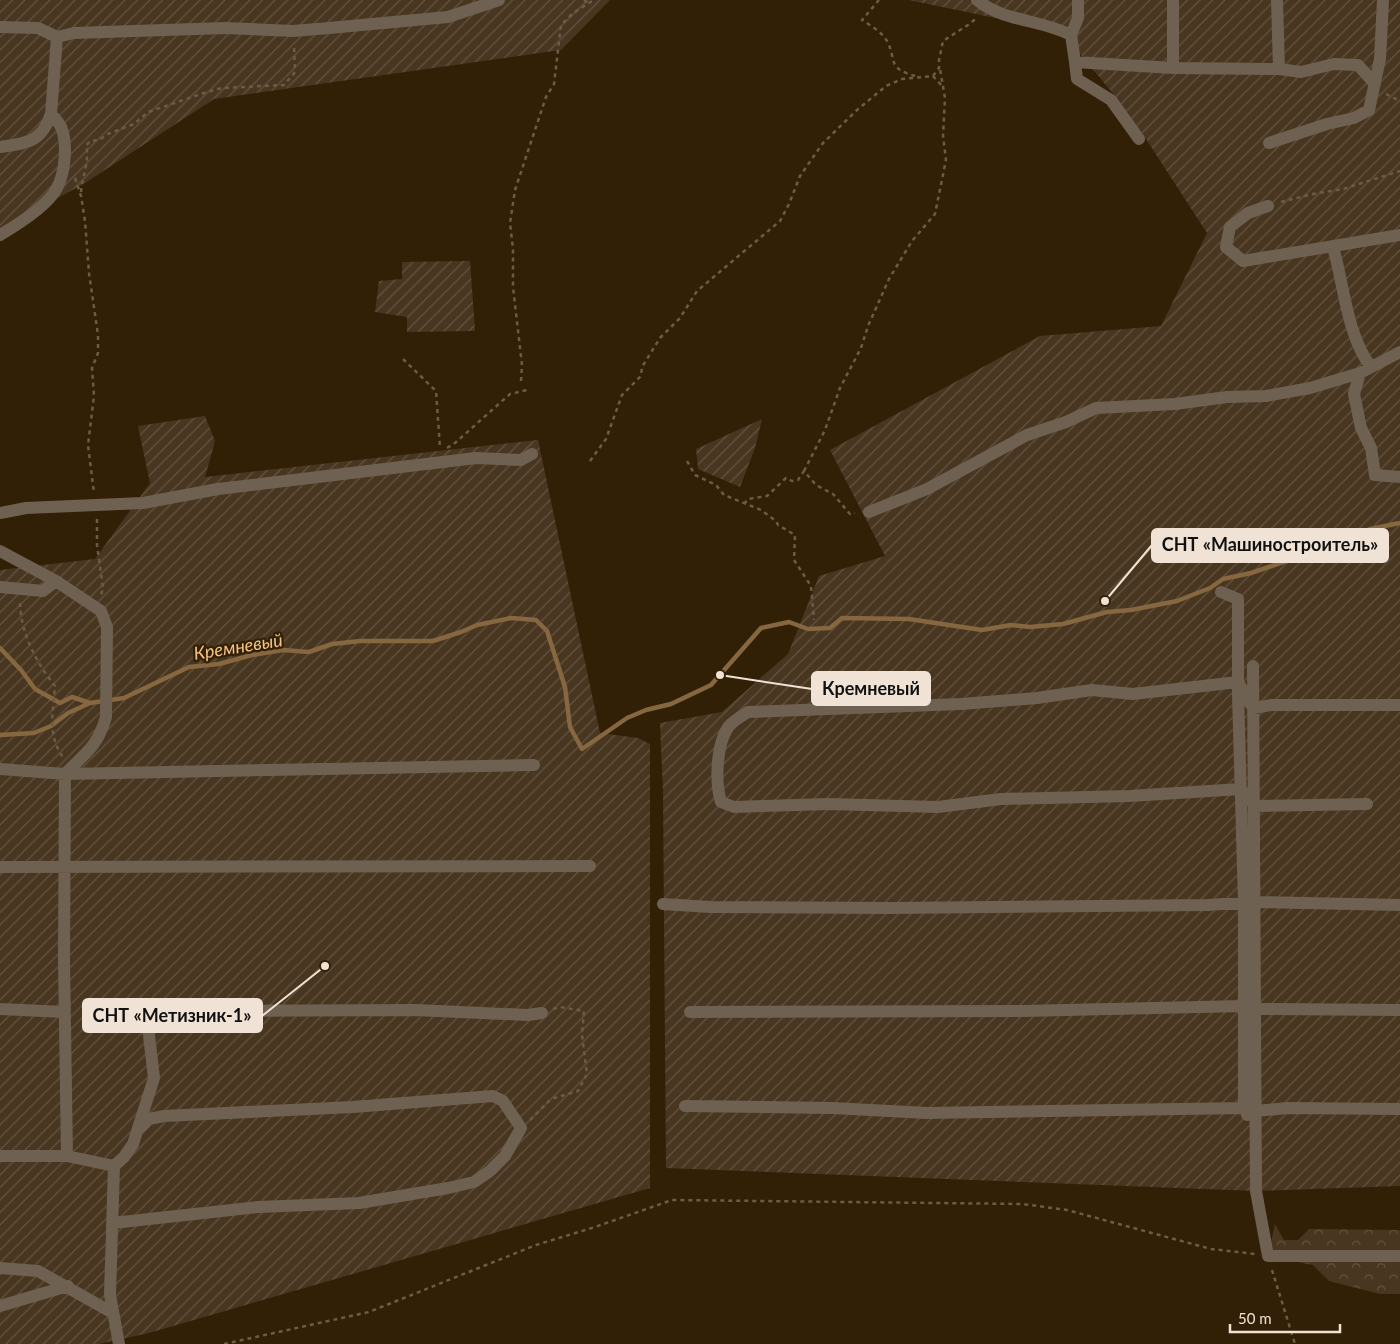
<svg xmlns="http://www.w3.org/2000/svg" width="1400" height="1344" font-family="Lato,sans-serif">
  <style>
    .forest { fill: url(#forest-crowns) }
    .garden { fill: url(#garden-furrows) }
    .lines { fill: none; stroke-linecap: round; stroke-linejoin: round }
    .stream { stroke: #866740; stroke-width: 4.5 }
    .path { stroke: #6c5c46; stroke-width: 2.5; stroke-dasharray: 4 4; stroke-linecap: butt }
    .minor { stroke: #6f6151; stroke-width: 12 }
    .labels { text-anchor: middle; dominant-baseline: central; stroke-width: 4.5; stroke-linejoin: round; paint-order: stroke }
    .water-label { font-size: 18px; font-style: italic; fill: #f5c384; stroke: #322006 }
    .leader { fill: none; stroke: #f0e3d5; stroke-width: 2 }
    .callout-dot { fill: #f0e3d5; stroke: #322006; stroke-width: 2 }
    .callout { fill: #f0e3d5; stroke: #f0e3d5; stroke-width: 2 }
    .callout-label { font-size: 18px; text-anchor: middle; font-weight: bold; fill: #111 }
  </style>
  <defs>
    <pattern id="forest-crowns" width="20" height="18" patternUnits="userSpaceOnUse" patternTransform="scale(1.25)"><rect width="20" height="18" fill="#483620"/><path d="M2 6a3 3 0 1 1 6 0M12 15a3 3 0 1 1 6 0" fill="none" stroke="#635340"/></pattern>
    <pattern id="garden-furrows" width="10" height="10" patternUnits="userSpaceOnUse" patternTransform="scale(1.25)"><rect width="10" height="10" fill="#483620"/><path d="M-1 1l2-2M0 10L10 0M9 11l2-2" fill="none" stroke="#635340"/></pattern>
  </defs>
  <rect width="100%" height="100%" fill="#322006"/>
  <!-- forest -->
  <path class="forest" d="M 1275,1224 L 1284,1240 L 1298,1240 L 1309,1229 L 1400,1230 L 1400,1294 L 1380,1294 L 1329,1281 L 1313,1265 L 1268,1256 Z"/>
  <!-- garden -->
  <path class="garden" d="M 0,0 L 610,0 L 561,50 L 214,99 L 85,183 L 0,230 Z
    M 909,0 L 1400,0 L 1400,1186 L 1256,1191 L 666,1168 L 663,791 L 660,723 L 722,712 L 788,654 L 819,576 L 885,556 L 830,450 L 1040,336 L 1161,326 L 1207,233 L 1144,136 L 1115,96 L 1062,32 Z
    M 470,261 L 475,331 L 407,332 L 407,317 L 375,312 L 379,281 L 402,279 L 402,262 Z
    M 205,416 L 215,441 L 205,477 L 538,440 L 600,733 L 638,738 L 650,744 L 650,1188 L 149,1333 L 99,1344 L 0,1344 L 0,570 L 95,559 L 150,483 L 138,426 Z
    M 762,419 L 755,448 L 740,487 L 698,469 L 696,449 Z"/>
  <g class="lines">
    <!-- stream -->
    <path class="stream" d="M 0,648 L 21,670 L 35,689 L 60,703 L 72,697 L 90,703 L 124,698 L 189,667 L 219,664 L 252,655 L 283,650 L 309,652 L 332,644 L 360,641 L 433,641 L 461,632 L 477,625 L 511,618 L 536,620 L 547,631 L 565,687 L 570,727 L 582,749 L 627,718 L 646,710 L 671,704 L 711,685 L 761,628 L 789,622 L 808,629 L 830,628 L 842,618 L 909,619 L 982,630 L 1011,625 L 1030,627 L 1063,624 L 1107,612 L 1131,610 L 1177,601 L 1210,588 L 1223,579 L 1251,573 L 1304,555 L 1340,540 L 1354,537 L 1370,529 L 1400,523
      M 0,735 L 34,733 L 51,726 L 68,713 L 90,703"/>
    <!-- path -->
    <path class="path" d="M 584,0 L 589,4
      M 879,0 L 862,20 C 870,25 882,32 887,41 C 897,59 886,68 915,76
      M 933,76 L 942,86
      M 1386,94 L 1400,101
      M 75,178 L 81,196 L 85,221 L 89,273 L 98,335 L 98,353 L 92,368 L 94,396 L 88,445 L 94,493
      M 81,192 C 82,177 90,161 86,146 L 90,141 L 99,140 L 108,134 L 134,124 L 148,112 L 207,92 L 222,88 L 284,85 L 295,72 L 294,44
      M 1281,202 L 1313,194 L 1343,189 L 1400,171
      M 403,359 L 436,391 L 440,448
      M 521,381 L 522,365 L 513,287 L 513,249 L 510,223 L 515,190 L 546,97 L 554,84 L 561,25 L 573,13 L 594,0
      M 447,448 L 455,443 L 510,394 L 527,390
      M 590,461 L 606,439 L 622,395 L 641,376 L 642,367 L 660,338 L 680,318 L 697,291 L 780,221 L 789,204 L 800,176 L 823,143 L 857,110 L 886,86 L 902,79 L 933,76 L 939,68 L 939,60 L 943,41 L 971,23 L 977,17
      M 687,461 L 695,475 L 716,485 L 724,495 L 761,510 L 776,521 L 778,525 L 795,535 L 794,560 L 811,586 L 814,620
      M 804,471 L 825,430 L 840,388 L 861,348 L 868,326 L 889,279 L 912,241 L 935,214 L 946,160 L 943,136 L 945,98 L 940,69
      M 744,504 L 748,499 L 767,496 L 786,478 L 792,481 L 798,480 L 804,471 L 816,485 L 833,494 L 850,514 L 855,513
      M 97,519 L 97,545 L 103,588 L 101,595
      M 20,603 C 21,634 36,662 55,686 C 53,712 47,735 63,757
      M 530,1120 L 551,1099 L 578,1091 L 587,1074 L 582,1035 L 584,1011 L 560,1007 L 553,1009
      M 1272,1270 L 1295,1344
      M 224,1344 L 369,1312 L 536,1245 L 595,1227 L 672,1200 L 1023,1204 L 1067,1210 L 1211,1249 L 1255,1254"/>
    <!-- minor -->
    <path class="minor" d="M 977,0 C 1004,22 1040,19 1071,35
      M 1078,0 L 1078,18 L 1071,35 L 1075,62 L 1173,68
      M 1173,0 L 1173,68 L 1279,69
      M 1277,0 L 1279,69 L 1301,72 L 1334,64 L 1358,65 L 1375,84
      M 0,27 L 38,28 L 57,37 L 74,33 L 225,28 L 293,31 L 329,28 L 448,17 L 499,0
      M 1075,62 L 1077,79 L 1111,100 L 1139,139
      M 1269,143 L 1327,124 L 1354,118 L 1369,110 L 1380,59 L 1383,0
      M 0,147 C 27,143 41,143 51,114 L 57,37
      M 1268,206 L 1248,213 L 1230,227 L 1226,247 L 1243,261 L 1400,235
      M 0,235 C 17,225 48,205 57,188 C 65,173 68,143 61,127 C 59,122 54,118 51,114
      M 1333,247 C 1344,285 1347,336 1371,367
      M 1360,373 L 1354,394 L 1361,428 L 1371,448 L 1375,475 L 1400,477
      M 869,512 L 927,489 L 1027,435 L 1066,422 L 1096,408 L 1175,404 L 1227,397 L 1266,396 L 1310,388 L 1360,373 L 1400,352
      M 0,513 L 26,508 L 143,503 L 218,489 L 401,467 L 476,458 L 521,460 L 532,454
      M 0,551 L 56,581 L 101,611 L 107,627 L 106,717 C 97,748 85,753 65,774 L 64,960 L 67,1156
      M 0,587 L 43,591 L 56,581
      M 1221,592 L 1238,599 L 1238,694 L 1244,903 L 1244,1102 L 1247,1115
      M 1253,666 L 1256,1191 L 1268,1256 L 1400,1256
      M 0,769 L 65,774 L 534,765
      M 1367,804 L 1255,806 L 1241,789 L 1130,796 L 1001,799 L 938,807 L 829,804 L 734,807 L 721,802 C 715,782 716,744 729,726 C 733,721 742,716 748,712 L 961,704 L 1037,698 L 1092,690 L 1133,694 L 1238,682 L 1253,708 L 1272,705 L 1400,705
      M 0,867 L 590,866
      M 663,904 L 710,907 L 891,908 L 1208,905 L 1256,902 L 1400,905
      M 0,1009 L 64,1012
      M 690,1012 L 1022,1011 L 1243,1006 L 1255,1009 L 1400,1010
      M 685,1106 L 832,1108 L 928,1113 L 1245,1108 L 1255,1111 L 1288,1108 L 1400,1109
      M 0,1156 L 67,1156 L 114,1166 L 110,1295 L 119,1344
      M 114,1166 L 124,1157 L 133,1144 L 154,1078 L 147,1018 L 154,1013 L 168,1011 L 415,1010 L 528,1015 L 542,1013
      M 113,1223 L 258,1207 L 359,1203 L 448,1188 L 474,1182 L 490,1171 L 505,1156 L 521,1128 L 503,1101 L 493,1096 L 353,1107 L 164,1116 L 149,1119 L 139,1129
      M 0,1268 L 38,1271 L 113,1313
      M 0,1306 L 68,1286"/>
  </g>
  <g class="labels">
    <!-- water labels -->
    <g class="water-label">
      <text transform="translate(238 646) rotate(-9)">Кремневый</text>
    </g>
  </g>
  <!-- callouts -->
  <path class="leader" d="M1105 601L1152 545M720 675L812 689M325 966L262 1016"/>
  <g class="callout-dot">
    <circle cx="1105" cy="601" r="5"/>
    <circle cx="720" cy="675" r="5"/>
    <circle cx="325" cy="966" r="5"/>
  </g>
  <g class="callout">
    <rect x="1152" y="529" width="236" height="33" rx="5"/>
    <rect x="812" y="672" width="118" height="33" rx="5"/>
    <rect x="83" y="999" width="179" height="33" rx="5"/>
  </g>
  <g class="callout-label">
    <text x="1270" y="551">СНТ «Машиностроитель»</text>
    <text x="871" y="695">Кремневый</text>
    <text x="172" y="1022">СНТ «Метизник-1»</text>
  </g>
  <!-- scale -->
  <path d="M1230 1324v8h110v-8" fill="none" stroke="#f0e3d5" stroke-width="2.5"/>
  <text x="1238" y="1324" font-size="15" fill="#f0e3d5" stroke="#322006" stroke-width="4" paint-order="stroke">50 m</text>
</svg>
